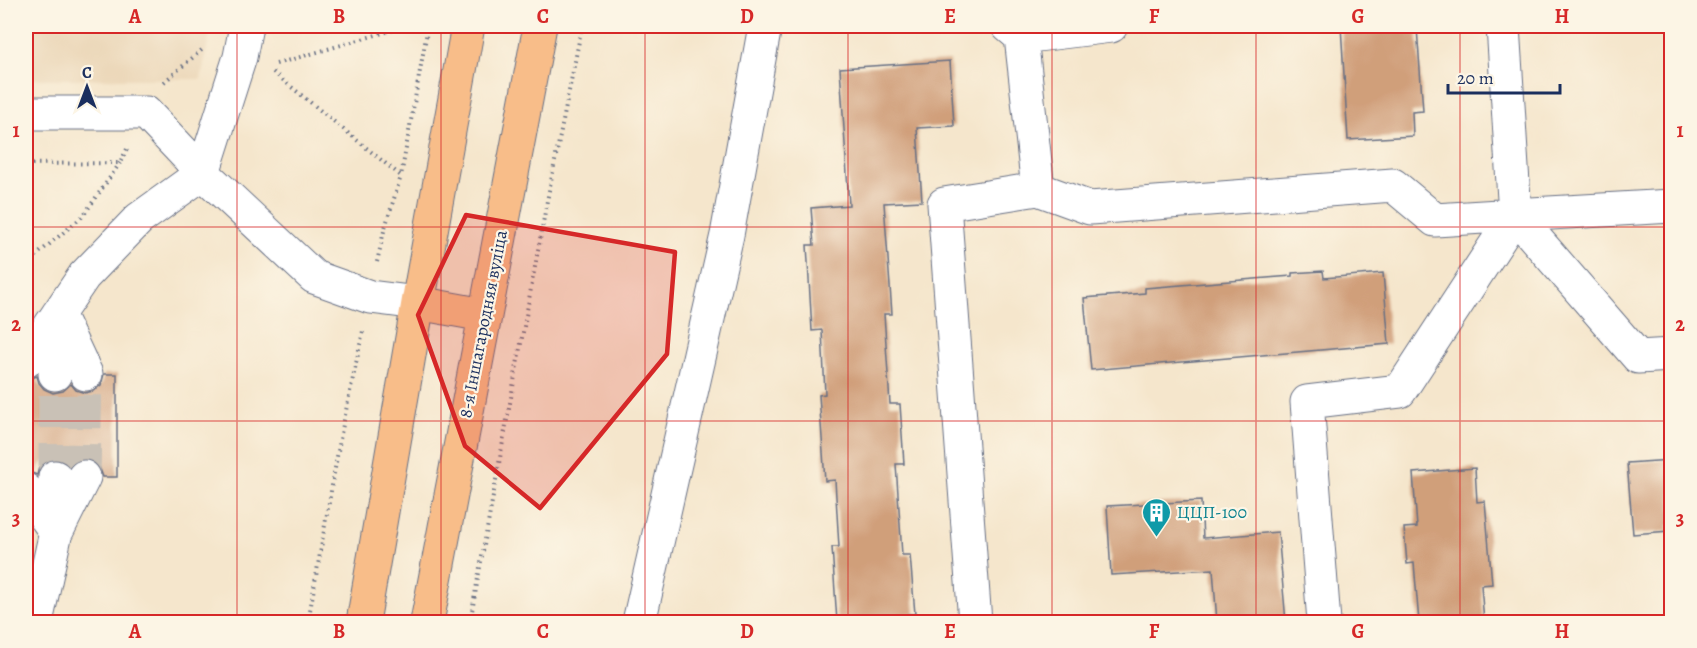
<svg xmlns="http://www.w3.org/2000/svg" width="1697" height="648" font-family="Alegreya,serif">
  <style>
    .built { fill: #ecd8ba }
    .building { fill: #d09f7a }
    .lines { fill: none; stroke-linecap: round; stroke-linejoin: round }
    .minor-tunnel { stroke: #c9c1b6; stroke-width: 33; stroke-dasharray: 33 16; stroke-linecap: butt }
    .minor-casing { stroke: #676f84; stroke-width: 35 }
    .major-casing { stroke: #676f84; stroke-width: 35 }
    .path { stroke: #676f84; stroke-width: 4; stroke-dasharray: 1.5 4.5; stroke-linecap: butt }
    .minor { stroke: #fff; stroke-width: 33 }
    .major { stroke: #f8bd89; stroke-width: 33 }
    .marked { fill: #d62828; fill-opacity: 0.2; stroke: #d62828; stroke-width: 4.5; stroke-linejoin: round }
    .grid { fill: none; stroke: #d62828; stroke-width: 1.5; stroke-opacity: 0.55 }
    .labels { text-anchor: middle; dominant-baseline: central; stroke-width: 4.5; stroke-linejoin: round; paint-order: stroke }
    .street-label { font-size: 18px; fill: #1b2f5e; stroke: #fcf5e5 }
    .culture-label { font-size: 18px; fill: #0d838f; stroke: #fcf5e5; text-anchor: start }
    .neatline { fill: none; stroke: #d62828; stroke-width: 2 }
    .grid-label { font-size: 20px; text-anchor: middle; font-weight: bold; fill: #d62828 }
  </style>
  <rect width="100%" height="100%" fill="#fcf5e5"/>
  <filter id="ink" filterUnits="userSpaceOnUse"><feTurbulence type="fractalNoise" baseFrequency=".0167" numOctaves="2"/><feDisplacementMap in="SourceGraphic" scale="12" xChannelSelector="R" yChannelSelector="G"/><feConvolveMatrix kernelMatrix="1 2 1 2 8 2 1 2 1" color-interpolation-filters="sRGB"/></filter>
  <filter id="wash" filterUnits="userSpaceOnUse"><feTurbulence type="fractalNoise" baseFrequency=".008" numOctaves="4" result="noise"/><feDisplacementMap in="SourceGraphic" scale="24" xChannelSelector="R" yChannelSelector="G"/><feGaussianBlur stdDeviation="1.35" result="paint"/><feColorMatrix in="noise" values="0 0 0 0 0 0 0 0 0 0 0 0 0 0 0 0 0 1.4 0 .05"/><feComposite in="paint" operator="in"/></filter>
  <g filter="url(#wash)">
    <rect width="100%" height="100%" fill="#f5e6cc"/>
    <!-- built -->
    <path class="built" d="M 26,26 L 211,26 L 201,79 L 26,79 Z"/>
    <g id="blocks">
      <!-- building -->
      <path class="building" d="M 1341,26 L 1403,26 L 1404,29 L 1417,28 L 1423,111 L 1412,112 L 1413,136 L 1348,140 Z
        M 950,61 L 954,126 L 917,128 L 922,201 L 884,203 L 892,314 L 884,314 L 890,404 L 900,404 L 904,464 L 896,464 L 902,555 L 910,555 L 915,614 L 908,614 L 909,622 L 837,622 L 832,547 L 839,547 L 835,480 L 825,481 L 819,395 L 825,394 L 822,330 L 812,331 L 807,245 L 814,245 L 811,208 L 849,205 L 840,68 Z
        M 1323,271 L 1324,278 L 1383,273 L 1389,344 L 1091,370 L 1084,298 L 1145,293 L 1145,288 L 1292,276 L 1292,273 Z
        M 104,374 L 117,374 L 117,477 L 103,477 L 99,466 L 92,460 L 83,458 L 74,461 L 70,466 L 64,460 L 54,458 L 45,461 L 39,467 L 37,475 L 26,471 L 26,380 L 37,376 L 39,383 L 44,389 L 53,393 L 63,391 L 71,384 L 76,390 L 85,393 L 93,391 L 101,385 Z
        M 1671,460 L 1671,525 L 1668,525 L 1669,531 L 1633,534 L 1627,463 Z
        M 1475,468 L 1477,502 L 1485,501 L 1492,584 L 1481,585 L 1484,622 L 1419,622 L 1414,563 L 1407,564 L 1404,528 L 1417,527 L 1413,473 Z
        M 1201,501 L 1203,538 L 1278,532 L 1286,622 L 1217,622 L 1213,569 L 1111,575 L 1107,506 Z"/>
    </g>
  </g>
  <g filter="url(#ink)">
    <use href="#blocks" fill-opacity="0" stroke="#676f84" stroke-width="1.5"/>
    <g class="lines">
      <!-- minor-tunnel -->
      <path class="minor-tunnel" d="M 55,477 L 55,374
        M 84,477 L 86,374"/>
      <defs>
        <path id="minor" d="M 1008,26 L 1021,37 L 1111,26
          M 1021,37 L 1038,189 L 1090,208 L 1393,185 L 1435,220 L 1515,215 L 1503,26
          M 26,113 L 146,113 L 203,173 L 314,277 L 370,297 L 418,303
          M 1515,215 L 1638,357 L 1672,355
          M 1515,215 L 1672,206
          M 58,314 L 86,374
          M 26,361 L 84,276 L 139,219 L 203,173 L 240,57 L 246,26
          M 55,374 L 58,318
          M 26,490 L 56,532
          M 57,531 L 84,477
          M 36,622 L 56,532 L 55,477
          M 639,622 L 727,235 L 765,26
          M 975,622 L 944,204 L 1038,189
          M 1324,622 L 1307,402 L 1400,391 L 1515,215"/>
        <path id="major" d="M 418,303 L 484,315
          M 363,622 L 418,303 L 468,26
          M 427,622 L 540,26"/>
      </defs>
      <!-- minor casing -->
      <use href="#minor" class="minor-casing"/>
      <!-- major casing -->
      <use href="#major" class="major-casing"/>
      <!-- path -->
      <path class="path" d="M 276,64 L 407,26
        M 273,72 L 401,176 L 428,26
        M 164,82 L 204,48
        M 26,164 L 120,163 L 127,149
        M 377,262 L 384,231 L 401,176
        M 26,264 L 83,216 L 120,163
        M 308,622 L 341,434 L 363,331
        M 470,622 L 547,201 L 582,26"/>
      <!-- minor -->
      <use href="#minor" class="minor"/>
      <!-- major -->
      <use href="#major" class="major"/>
    </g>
  </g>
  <!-- marked area -->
  <path class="marked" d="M 466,215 L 675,252 L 667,354 L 540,508 L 465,446 L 418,315 Z"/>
  <!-- grid -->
  <path class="grid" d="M 237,26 L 237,622M 441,26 L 441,622M 645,26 L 645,622M 848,26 L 848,622M 1052,26 L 1052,622M 1256,26 L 1256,622M 1460,26 L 1460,622M 26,227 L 1672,227M 26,421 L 1672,421"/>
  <!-- icons -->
  <defs>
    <symbol id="building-pin" viewBox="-11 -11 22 30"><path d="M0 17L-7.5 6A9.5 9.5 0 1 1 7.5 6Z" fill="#0f9aa8" stroke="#fcf5e5"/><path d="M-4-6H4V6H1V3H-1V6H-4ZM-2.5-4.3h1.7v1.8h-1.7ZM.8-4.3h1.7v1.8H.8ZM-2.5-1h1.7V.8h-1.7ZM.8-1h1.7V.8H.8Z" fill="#fff"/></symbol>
  </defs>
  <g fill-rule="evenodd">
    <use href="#building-pin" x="1140" y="496" width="33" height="45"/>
  </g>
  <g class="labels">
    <!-- street labels -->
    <g class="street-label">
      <text transform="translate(483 324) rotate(-79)">8-я Іншагародняя вуліца</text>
    </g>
    <!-- culture labels -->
    <g class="culture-label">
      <text x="1177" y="512">ЦЦП-100</text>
    </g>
  </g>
  <!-- margin -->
  <rect width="1697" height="648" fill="none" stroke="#fcf5e5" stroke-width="66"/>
  <!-- north arrow -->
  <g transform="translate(87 87)" stroke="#fcf5e5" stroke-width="4.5" paint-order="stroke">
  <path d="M0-4.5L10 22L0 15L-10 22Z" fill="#1b2f5e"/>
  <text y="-9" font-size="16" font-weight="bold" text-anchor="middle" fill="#1b2f5e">С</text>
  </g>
  <!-- scale -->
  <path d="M1448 84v9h112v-9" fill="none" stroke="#1b2f5e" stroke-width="3"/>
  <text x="1457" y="84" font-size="18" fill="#1b2f5e" stroke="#fcf5e5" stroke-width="4.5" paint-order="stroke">20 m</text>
  <rect x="33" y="33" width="1631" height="582" class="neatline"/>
  <g class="grid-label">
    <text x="135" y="23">A</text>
    <text x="339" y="23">B</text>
    <text x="543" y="23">C</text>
    <text x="747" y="23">D</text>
    <text x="950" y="23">E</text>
    <text x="1154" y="23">F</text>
    <text x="1358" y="23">G</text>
    <text x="1562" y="23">H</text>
    <text x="16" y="137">1</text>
    <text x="1680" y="137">1</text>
    <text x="16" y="331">2</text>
    <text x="1680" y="331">2</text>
    <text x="16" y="525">3</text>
    <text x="1680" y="525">3</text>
    <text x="135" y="638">A</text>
    <text x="339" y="638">B</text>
    <text x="543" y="638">C</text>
    <text x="747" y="638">D</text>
    <text x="950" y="638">E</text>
    <text x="1154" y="638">F</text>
    <text x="1358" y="638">G</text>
    <text x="1562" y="638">H</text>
  </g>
</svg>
